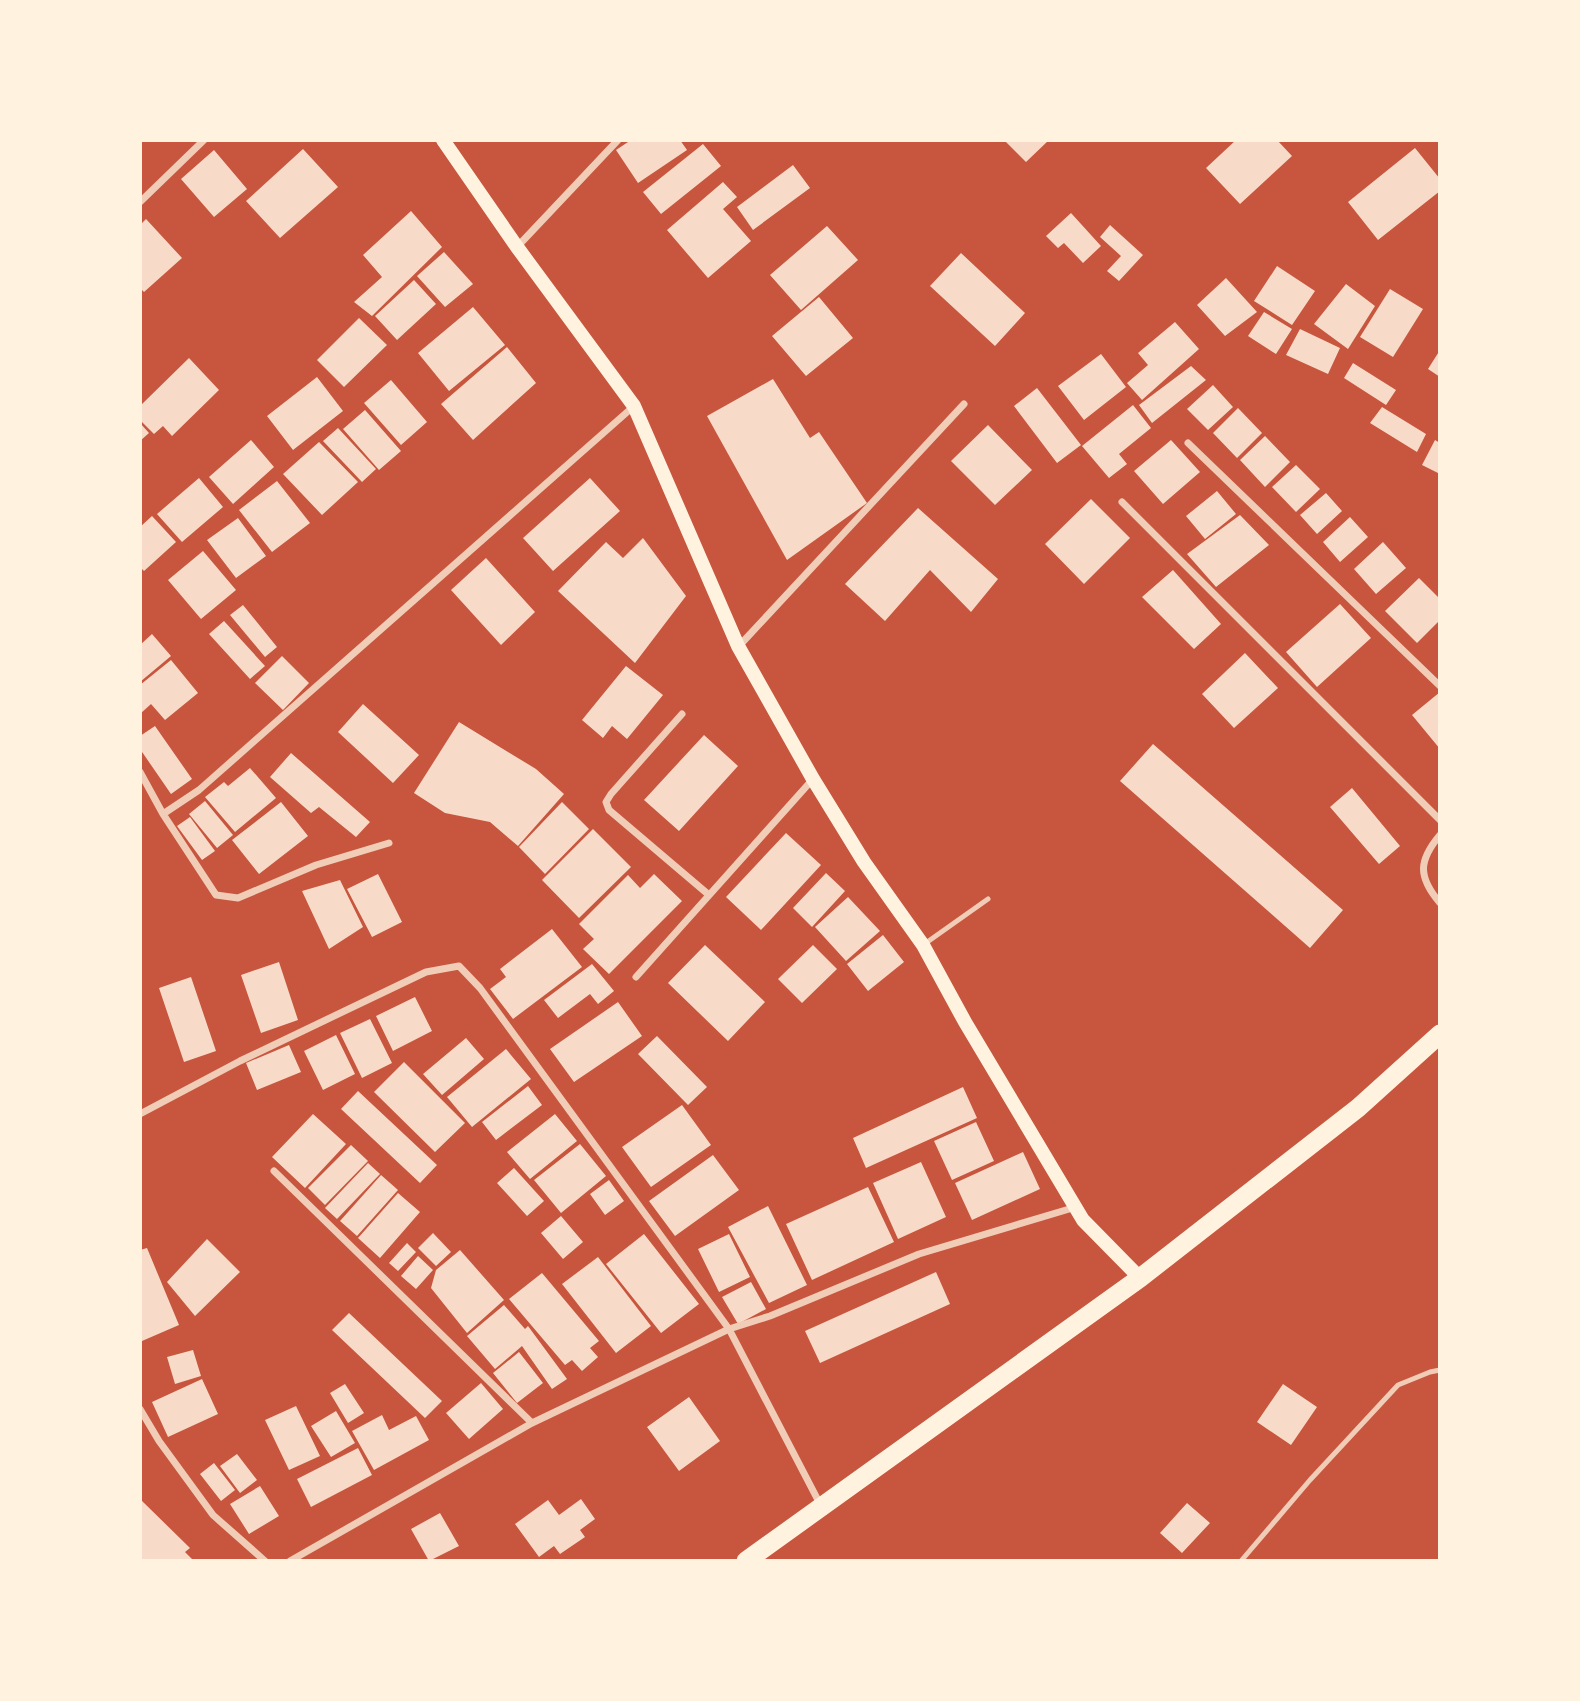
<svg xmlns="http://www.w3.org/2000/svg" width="1580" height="1701" font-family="Arial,sans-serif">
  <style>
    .building { fill: #f7dbc8 }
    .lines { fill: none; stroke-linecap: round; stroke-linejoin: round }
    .service { stroke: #f1ccb7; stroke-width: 5 }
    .minor { stroke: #f1ccb7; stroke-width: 7 }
    .secondary { stroke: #fff3e0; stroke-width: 14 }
    .trunk { stroke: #fff3e0; stroke-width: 19 }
  </style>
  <rect width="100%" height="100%" fill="#c8553d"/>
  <!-- building -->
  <path class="building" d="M 631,140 L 680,140 L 687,150 L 638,183 L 616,150 Z
    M 1004,140 L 1049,140 L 1026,162 Z
    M 1236,140 L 1277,140 L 1292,156 L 1240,204 L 1206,168 Z
    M 703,144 L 721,166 L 661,214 L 643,192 Z
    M 1415,148 L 1440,179 L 1440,191 L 1378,240 L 1348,202 Z
    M 303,149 L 338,187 L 280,238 L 246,201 Z
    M 214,150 L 247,189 L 214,217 L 181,179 Z
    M 793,165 L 810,188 L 753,230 L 737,207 Z
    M 723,182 L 737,197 L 723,209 L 751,241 L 708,278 L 667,230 Z
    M 411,211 L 442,247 L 372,316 L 354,302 L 382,277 L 363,255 Z
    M 1071,213 L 1101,246 L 1083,263 L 1064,243 L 1058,248 L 1046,236 Z
    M 146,219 L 182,258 L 144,292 L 140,288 L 140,225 Z
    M 1110,225 L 1143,255 L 1119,281 L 1107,271 L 1121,256 L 1100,237 Z
    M 827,226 L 858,260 L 801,310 L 770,275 Z
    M 444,252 L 473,284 L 445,307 L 417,276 Z
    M 961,253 L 1025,313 L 995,346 L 930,286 Z
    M 1277,266 L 1315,291 L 1292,325 L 1254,301 Z
    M 1226,278 L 1257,312 L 1225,336 L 1197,305 Z
    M 414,280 L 436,304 L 397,340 L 375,316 Z
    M 1346,284 L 1375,306 L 1348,349 L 1314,324 Z
    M 1390,289 L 1423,309 L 1393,357 L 1360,337 Z
    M 819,297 L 853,338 L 806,376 L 772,336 Z
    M 473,307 L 505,345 L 449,391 L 418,353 Z
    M 1264,312 L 1292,329 L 1276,354 L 1248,336 Z
    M 359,318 L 387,345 L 344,387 L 317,360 Z
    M 1175,322 L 1199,349 L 1142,400 L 1127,383 L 1148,365 L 1138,353 Z
    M 1300,329 L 1340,348 L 1328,374 L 1286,355 Z
    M 507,347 L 536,383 L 473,440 L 441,404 Z
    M 1440,350 L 1440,377 L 1428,369 Z
    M 1101,354 L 1126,387 L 1084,420 L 1058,386 Z
    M 189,358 L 219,390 L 172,436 L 163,426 L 154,434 L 140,420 L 140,406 Z
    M 1353,363 L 1396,390 L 1386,405 L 1344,378 Z
    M 1191,366 L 1206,380 L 1152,423 L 1139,405 Z
    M 317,377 L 343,411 L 293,450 L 267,416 Z
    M 773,379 L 810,438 L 819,432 L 867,503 L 787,560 L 707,416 Z
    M 391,380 L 427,422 L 401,445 L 364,403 Z
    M 1213,385 L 1233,407 L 1208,430 L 1187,409 Z
    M 1037,388 L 1081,445 L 1057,463 L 1014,406 Z
    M 1133,405 L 1151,428 L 1119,454 L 1127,464 L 1109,478 L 1082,446 Z
    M 1382,407 L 1426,434 L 1417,452 L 1370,423 Z
    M 1238,408 L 1262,433 L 1237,458 L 1213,433 Z
    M 365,410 L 401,451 L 379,470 L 343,429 Z
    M 140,423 L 149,433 L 140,441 Z
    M 988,425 L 1032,470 L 995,505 L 951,461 Z
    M 338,428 L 376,469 L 362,482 L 323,441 Z
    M 1265,436 L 1290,462 L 1265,487 L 1240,460 Z
    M 251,440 L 274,467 L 233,504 L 209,477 Z
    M 1171,440 L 1200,472 L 1163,504 L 1134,471 Z
    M 1435,440 L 1440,443 L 1440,474 L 1422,465 Z
    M 319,442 L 358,482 L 322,515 L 283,474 Z
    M 1296,465 L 1320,489 L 1296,512 L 1272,487 Z
    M 199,478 L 223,507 L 182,542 L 157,514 Z
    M 590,478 L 620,511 L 553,571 L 523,538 Z
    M 277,481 L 310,523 L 272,552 L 239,510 Z
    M 1217,491 L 1236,514 L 1205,539 L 1186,516 Z
    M 1326,493 L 1342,511 L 1317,534 L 1300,515 Z
    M 1091,499 L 1130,538 L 1084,584 L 1045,544 Z
    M 918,508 L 998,579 L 971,612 L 930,570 L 885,621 L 845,584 Z
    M 1240,515 L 1269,545 L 1216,587 L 1187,554 Z
    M 152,516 L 176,542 L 144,571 L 140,567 L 140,527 Z
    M 1350,517 L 1368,537 L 1340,562 L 1323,542 Z
    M 238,518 L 266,556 L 236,578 L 207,540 Z
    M 643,538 L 686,596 L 635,663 L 558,591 L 606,542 L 623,558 Z
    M 1383,542 L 1406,568 L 1376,594 L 1354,569 Z
    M 203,551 L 236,590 L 201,619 L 168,580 Z
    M 486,558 L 535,612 L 501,645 L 451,590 Z
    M 1173,570 L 1221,624 L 1194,649 L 1142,597 Z
    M 1419,578 L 1440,599 L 1440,620 L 1417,643 L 1385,611 Z
    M 1340,604 L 1371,638 L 1317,687 L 1286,652 Z
    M 243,605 L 277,647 L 265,657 L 230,615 Z
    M 224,621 L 265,666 L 250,679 L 209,634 Z
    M 152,634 L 171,656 L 140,682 L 140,645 Z
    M 1245,653 L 1278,688 L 1234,728 L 1202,694 Z
    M 282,656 L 309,683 L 283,710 L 255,683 Z
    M 171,660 L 198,693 L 165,720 L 151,704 L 140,714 L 140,685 Z
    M 626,666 L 663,695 L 627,739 L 612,726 L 603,738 L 582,720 Z
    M 1440,692 L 1440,749 L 1412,715 Z
    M 363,704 L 419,755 L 393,783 L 338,732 Z
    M 459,722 L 536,769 L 564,794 L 518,846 L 490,822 L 445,813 L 414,793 Z
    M 155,726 L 192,779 L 171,794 L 140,749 L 140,736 Z
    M 704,735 L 738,766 L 679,831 L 644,800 Z
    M 1153,744 L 1343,910 L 1310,948 L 1120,781 Z
    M 291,753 L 370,822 L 356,837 L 319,807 L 311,813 L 270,777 Z
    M 250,768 L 276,798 L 235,832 L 205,797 L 224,782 L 228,786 Z
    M 1352,788 L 1400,846 L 1379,864 L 1330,807 Z
    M 205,801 L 233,835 L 217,848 L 189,814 Z
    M 281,802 L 308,836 L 259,874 L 232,840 Z
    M 562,802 L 589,829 L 545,874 L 519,847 Z
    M 190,817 L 215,851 L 202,860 L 177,826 Z
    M 593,829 L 631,867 L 579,918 L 542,880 Z
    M 786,833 L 821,865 L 761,930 L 726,897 Z
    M 826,873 L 845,891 L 812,927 L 793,908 Z
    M 378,874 L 402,922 L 372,937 L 347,889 Z
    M 654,874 L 682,901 L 609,974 L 583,949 L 594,939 L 579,924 L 628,875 L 640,888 Z
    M 340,880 L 363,927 L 329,949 L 302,891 Z
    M 848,897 L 880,931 L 846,961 L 815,927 Z
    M 552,929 L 582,967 L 513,1019 L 490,989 L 506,977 L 500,969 Z
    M 883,935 L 904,962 L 868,991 L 847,964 Z
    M 705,945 L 765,1002 L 728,1041 L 668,983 Z
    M 813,945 L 837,969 L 802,1003 L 778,979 Z
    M 279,962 L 298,1020 L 261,1033 L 241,975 Z
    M 592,964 L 614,991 L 598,1004 L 590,994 L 558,1018 L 544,1000 Z
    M 191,977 L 216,1051 L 184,1062 L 159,988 Z
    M 415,997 L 432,1031 L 393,1051 L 376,1016 Z
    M 618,1002 L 642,1036 L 574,1082 L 550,1049 Z
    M 370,1019 L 392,1063 L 362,1078 L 340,1033 Z
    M 336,1035 L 355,1074 L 323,1090 L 304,1051 Z
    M 657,1036 L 707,1087 L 688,1105 L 638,1054 Z
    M 466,1038 L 484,1059 L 442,1095 L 423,1074 Z
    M 289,1045 L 301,1072 L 257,1090 L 246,1063 Z
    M 506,1049 L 531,1079 L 472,1127 L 447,1097 Z
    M 404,1062 L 465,1123 L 435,1152 L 374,1092 Z
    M 528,1086 L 542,1105 L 496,1140 L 482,1122 Z
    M 963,1087 L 977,1118 L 866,1168 L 853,1138 Z
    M 358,1091 L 437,1165 L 420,1183 L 341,1109 Z
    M 682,1105 L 711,1145 L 651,1187 L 622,1147 Z
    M 313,1114 L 346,1144 L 305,1188 L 272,1157 Z
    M 555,1114 L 577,1141 L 530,1179 L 507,1152 Z
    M 976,1122 L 994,1161 L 952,1180 L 934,1141 Z
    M 580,1144 L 606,1176 L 561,1213 L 534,1180 Z
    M 351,1145 L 368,1161 L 325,1205 L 308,1188 Z
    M 1023,1152 L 1040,1189 L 972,1220 L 955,1183 Z
    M 713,1155 L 739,1190 L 675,1236 L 649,1201 Z
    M 921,1162 L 946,1217 L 898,1239 L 873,1183 Z
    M 368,1163 L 380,1174 L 337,1219 L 325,1208 Z
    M 514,1168 L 544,1201 L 527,1216 L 497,1183 Z
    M 381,1175 L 398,1190 L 357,1236 L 340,1221 Z
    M 609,1180 L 624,1201 L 605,1215 L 590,1194 Z
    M 868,1187 L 894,1242 L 812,1280 L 786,1224 Z
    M 398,1193 L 420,1212 L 380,1258 L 358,1238 Z
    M 768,1206 L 807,1285 L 769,1303 L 728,1227 Z
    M 561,1216 L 583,1242 L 563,1259 L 541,1233 Z
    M 433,1233 L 451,1252 L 436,1266 L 418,1248 Z
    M 644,1234 L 699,1304 L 661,1333 L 606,1264 Z
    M 729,1234 L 750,1277 L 719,1292 L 698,1249 Z
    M 207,1239 L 240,1272 L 195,1316 L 167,1282 Z
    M 407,1243 L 416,1252 L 398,1271 L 389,1263 Z
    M 147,1248 L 179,1325 L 142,1341 L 140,1250 Z
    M 460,1250 L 504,1300 L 467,1333 L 431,1288 L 436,1270 Z
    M 418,1256 L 433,1270 L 416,1289 L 401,1276 Z
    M 598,1257 L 651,1326 L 616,1353 L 562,1284 Z
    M 936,1272 L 950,1304 L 820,1363 L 805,1331 Z
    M 542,1273 L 599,1341 L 590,1348 L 598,1357 L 582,1371 L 572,1360 L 565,1365 L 509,1299 Z
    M 751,1282 L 766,1309 L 738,1324 L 722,1297 Z
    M 504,1305 L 525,1329 L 528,1326 L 567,1379 L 552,1389 L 522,1346 L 495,1369 L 467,1336 Z
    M 349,1313 L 442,1401 L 425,1418 L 332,1330 Z
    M 193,1350 L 201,1376 L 175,1384 L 167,1357 Z
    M 519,1352 L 543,1383 L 517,1403 L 493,1373 Z
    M 202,1379 L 218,1414 L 168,1437 L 152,1402 Z
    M 481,1383 L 503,1409 L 469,1439 L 446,1413 Z
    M 345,1384 L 364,1413 L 348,1423 L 330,1393 Z
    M 1283,1384 L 1317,1407 L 1291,1445 L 1257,1422 Z
    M 689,1397 L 720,1441 L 679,1471 L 647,1427 Z
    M 296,1406 L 320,1456 L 289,1470 L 265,1420 Z
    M 336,1411 L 355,1443 L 331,1457 L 311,1426 Z
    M 382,1415 L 389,1430 L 416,1416 L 429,1440 L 374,1470 L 352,1431 Z
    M 358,1448 L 372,1475 L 311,1507 L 297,1479 Z
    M 237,1454 L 257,1480 L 240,1493 L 220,1466 Z
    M 214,1463 L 235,1490 L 221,1501 L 200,1474 Z
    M 260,1486 L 279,1516 L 249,1534 L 230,1504 Z
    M 140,1499 L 190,1548 L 185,1552 L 194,1561 L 140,1561 Z
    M 581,1499 L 595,1519 L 580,1530 L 585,1537 L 560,1554 L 554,1546 L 539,1557 L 515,1524 L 548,1500 L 559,1515 Z
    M 1187,1503 L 1210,1523 L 1182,1553 L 1160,1533 Z
    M 440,1513 L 459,1546 L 429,1561 L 411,1529 Z"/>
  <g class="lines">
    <!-- service -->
    <path class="service" d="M 923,945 L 988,899
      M 1241,1561 L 1310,1480 L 1398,1385 L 1430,1372 L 1440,1370"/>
    <!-- minor -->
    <path class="minor" d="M 140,202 L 204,140
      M 517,247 L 618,140
      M 1188,443 L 1440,686
      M 1122,502 L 1440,820
      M 739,646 L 964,404
      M 682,714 L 611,794 L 606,802 L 609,810 L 709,895
      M 140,772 L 163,814 L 216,895 L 238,898 L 316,865 L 389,843
      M 163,814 L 199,790 L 634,406
      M 1440,835 C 1418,861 1418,877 1440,903
      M 636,977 L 813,779
      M 140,1114 L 240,1061 L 426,972 L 459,966 L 480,988 L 729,1329 L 820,1504
      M 274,1171 L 532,1423
      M 140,1409 L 159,1441 L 213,1515 L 265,1561
      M 290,1561 L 532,1423 L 729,1329 L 770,1316 L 919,1254 L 1076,1207"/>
    <!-- secondary -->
    <path class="secondary" d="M 443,140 L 517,247 L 634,406 L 738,646 L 813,779 L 864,862 L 923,945 L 965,1022 L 1083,1220 L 1140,1278"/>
    <!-- trunk -->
    <path class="trunk" d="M 746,1561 L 1140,1278 L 1358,1108 L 1440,1034"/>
  </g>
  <!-- border -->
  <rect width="1580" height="1701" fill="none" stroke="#fff3e0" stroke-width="284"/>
</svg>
